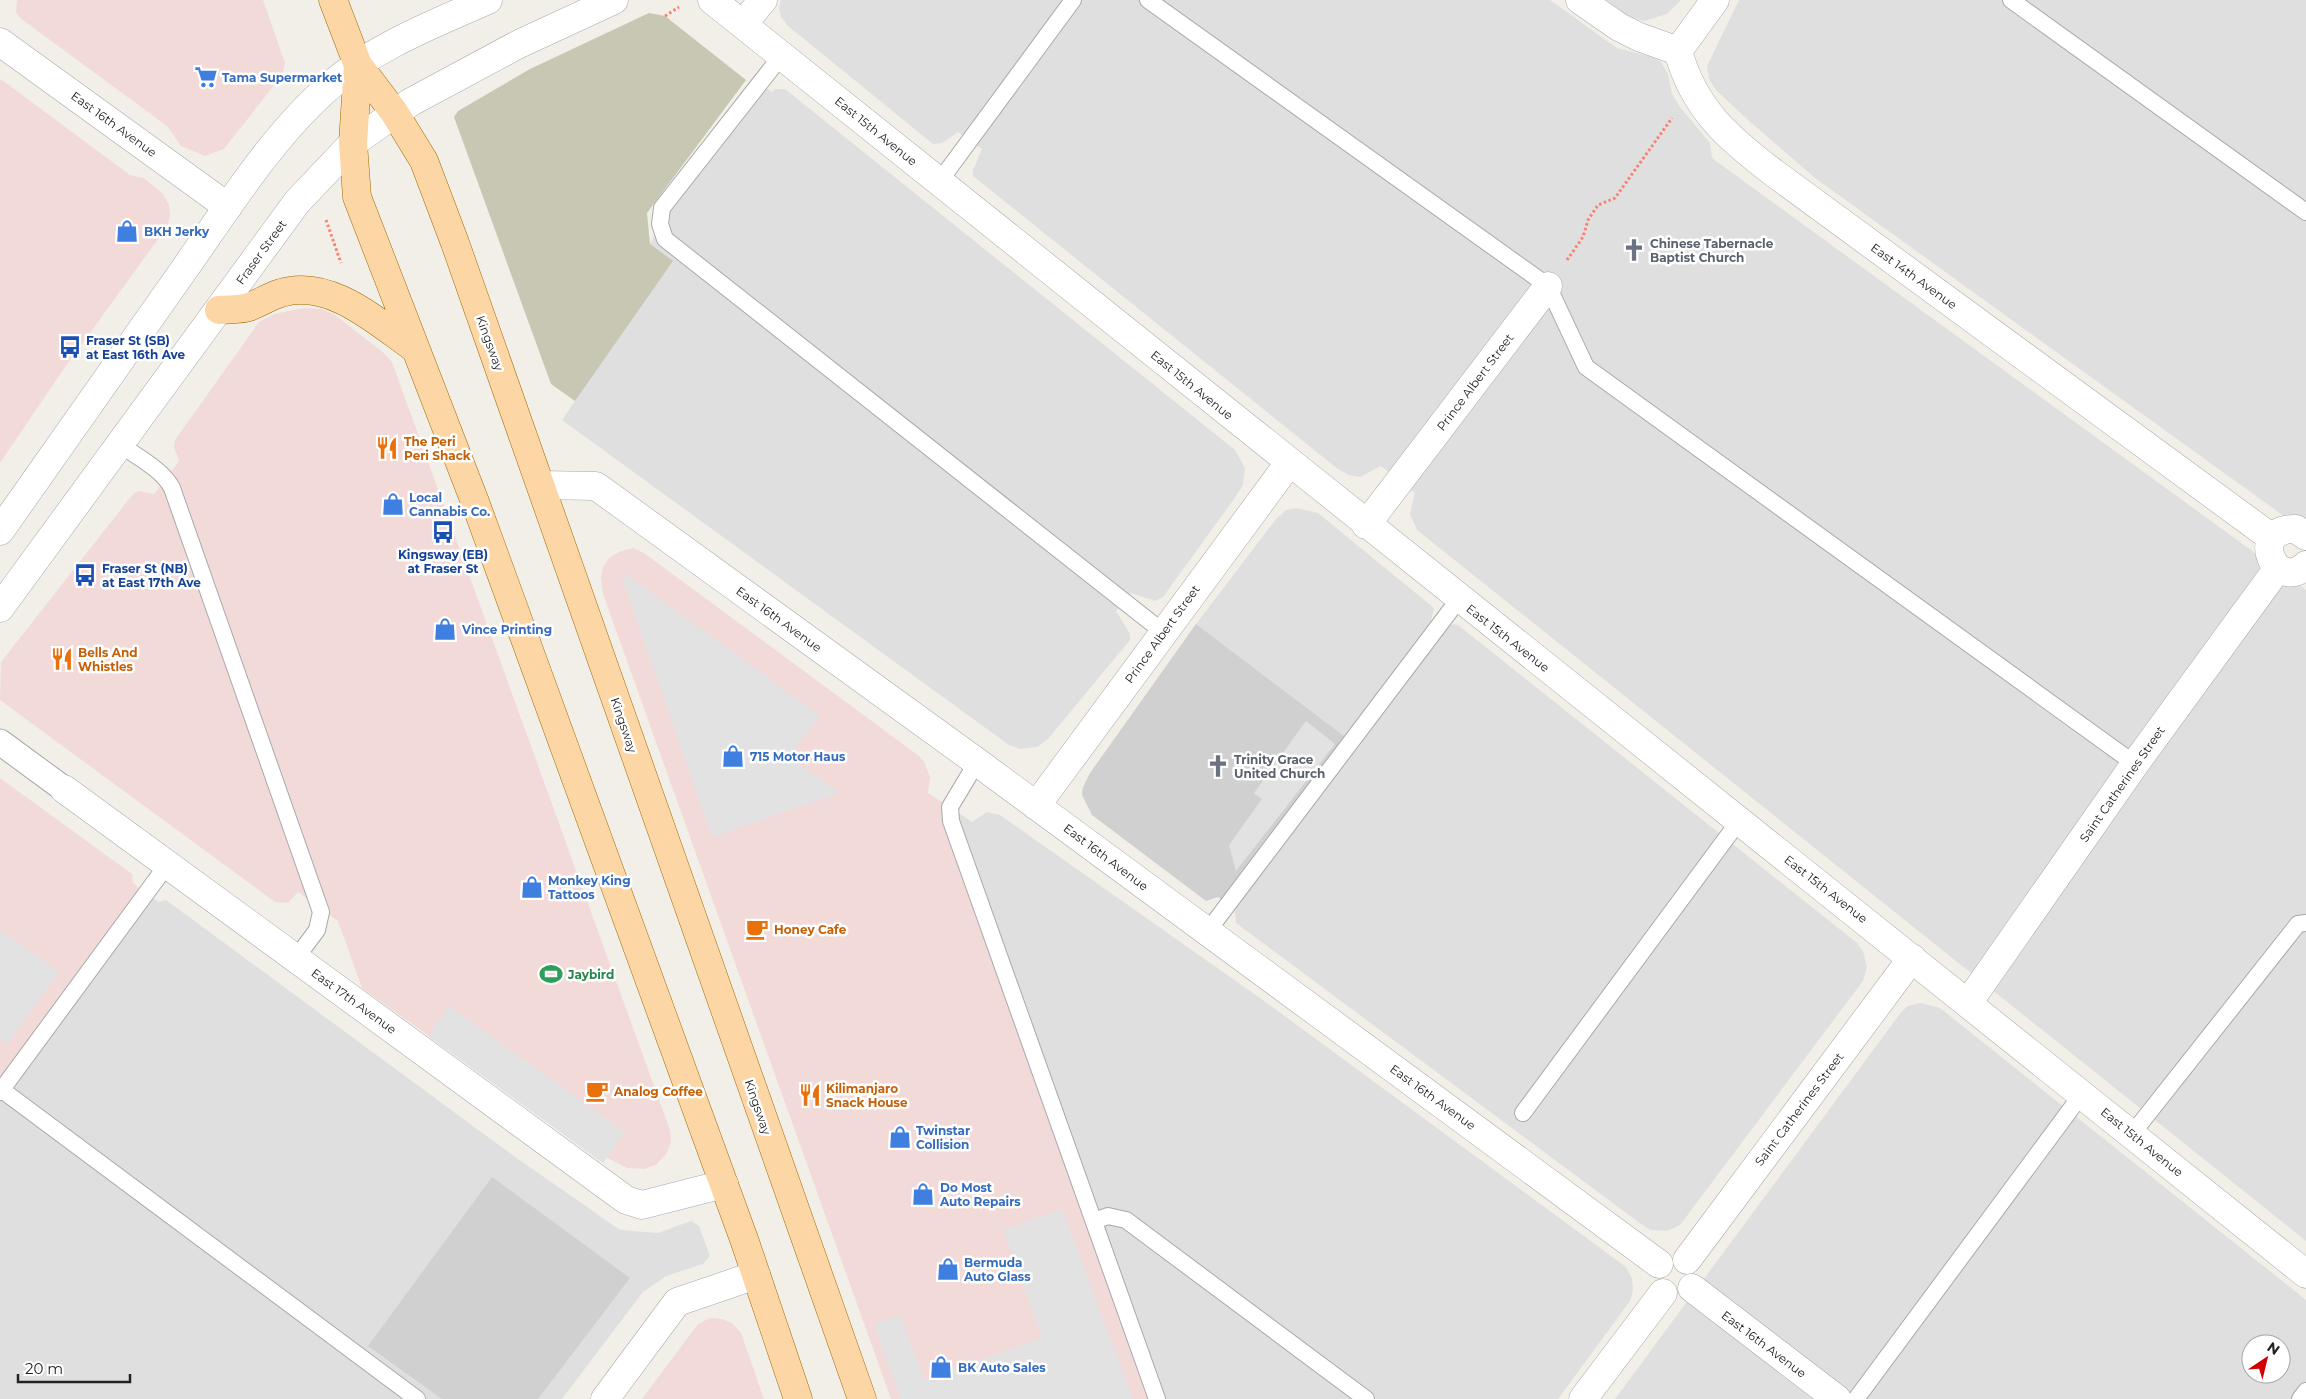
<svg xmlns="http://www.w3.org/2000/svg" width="2306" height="1399" font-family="Montserrat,sans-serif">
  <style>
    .residential { fill: #e0dfdf; fill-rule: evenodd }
    .commercial { fill: #f2dad9 }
    .religious { fill: #d0d0d0 }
    .construction { fill: #c7c7b4 }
    .parking { fill: #e2e2e2 }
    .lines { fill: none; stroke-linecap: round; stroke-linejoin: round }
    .service-casing { stroke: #a9a9a9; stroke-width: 18 }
    .pedestrian-casing { stroke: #a9a9a9; stroke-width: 27 }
    .minor-casing { stroke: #a9a9a9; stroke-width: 29 }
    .tertiary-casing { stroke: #a9a9a9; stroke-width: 29 }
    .primary-casing { stroke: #a06b00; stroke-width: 29 }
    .path { stroke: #fa8072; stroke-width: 3; stroke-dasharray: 2.5 2.5; stroke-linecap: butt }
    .service { stroke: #fff; stroke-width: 16 }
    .pedestrian { stroke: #fff; stroke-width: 25 }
    .minor { stroke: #fff; stroke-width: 28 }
    .tertiary { stroke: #fff; stroke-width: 28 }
    .primary { stroke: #fcd6a4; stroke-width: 28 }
    .labels { text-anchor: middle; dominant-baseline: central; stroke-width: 5; stroke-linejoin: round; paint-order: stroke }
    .shop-label { font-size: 12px; font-weight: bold; fill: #366cbe; stroke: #fff; text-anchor: start }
    .street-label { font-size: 12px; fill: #222; stroke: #fff }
    .worship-label { font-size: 12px; font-weight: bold; fill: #5b616d; stroke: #fff; text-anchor: start }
    .transit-label { font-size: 12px; font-weight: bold; fill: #164399; stroke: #fff; text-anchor: start }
    .food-label { font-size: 12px; font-weight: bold; fill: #c56008; stroke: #fff; text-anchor: start }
    .leisure-label { font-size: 12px; font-weight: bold; fill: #27864d; stroke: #fff; text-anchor: start }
  </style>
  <rect width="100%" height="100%" fill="#f2efe9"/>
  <!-- residential -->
  <path class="residential" d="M 781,0 L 1550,0 L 1617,48 L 1652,57 L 1661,62 L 1668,74 L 1672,94 L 1680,107 L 1710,143 L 1712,157 L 1716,161 L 2306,590 L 2306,1241 L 1417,530 L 1410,514 L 1415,493 L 1381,466 L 1360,477 L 1349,475 L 1338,469 L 973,176 L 973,170 L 982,149 L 958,132 L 942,143 L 933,144 L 788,26 L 781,17 L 779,9 Z
    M 1606,0 L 1681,0 L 1667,14 L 1644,21 L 1628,16 Z
    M 1739,0 L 2306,0 L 2306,532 L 1815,178 L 1748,120 L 1716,90 L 1709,79 L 1707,66 Z
    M 759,84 L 772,92 L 775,89 L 785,89 L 1235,450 L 1245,468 L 1243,485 L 1234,499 L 1163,597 L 1155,601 L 1131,593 L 1116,611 L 1130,634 L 1130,640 L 1048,739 L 1037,747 L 1020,749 L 1009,745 L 562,420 L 575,401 L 660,224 Z
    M 1296,508 L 1318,513 L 1434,608 L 1431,621 L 1447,628 L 1453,624 L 1458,625 L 1857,943 L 1863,951 L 1867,967 L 1863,981 L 1680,1225 L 1667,1231 L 1651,1230 L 1641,1224 L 1236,923 L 1235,910 L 1228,904 L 1352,742 L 1196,624 L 1276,519 L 1286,510 Z
    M 950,807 L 972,822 L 987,812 L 1000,815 L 1267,1003 L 1626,1267 L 1632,1278 L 1633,1290 L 1630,1301 L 1558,1399 L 1157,1399 Z
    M 145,893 L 159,902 L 166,900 L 511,1154 L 620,1230 L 658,1233 L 691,1221 L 699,1226 L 710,1256 L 703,1264 L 666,1276 L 643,1292 L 562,1399 L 0,1399 L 0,1092 Z
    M 1921,1003 L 1940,1008 L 2306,1300 L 2306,1399 L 1615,1399 L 1902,1011 L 1908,1006 ZM 2251,1344 L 2281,1344 L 2281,1374 L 2251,1374 Z"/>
  <!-- commercial -->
  <path class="commercial" d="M 17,0 L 263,0 L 285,63 L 282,75 L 224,149 L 205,156 L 181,146 L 167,126 L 20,18 L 16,12 Z
    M 2,80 L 130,175 L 144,178 L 163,194 L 169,205 L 170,217 L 167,227 L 63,370 L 0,463 L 0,81 Z
    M 304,308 L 321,309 L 334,314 L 385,354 L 392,362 L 670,1130 L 671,1143 L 666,1154 L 657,1164 L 645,1169 L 627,1168 L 577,1142 L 362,988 L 338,921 L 298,892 L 288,903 L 275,902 L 0,700 L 1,662 L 133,494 L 138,491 L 154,494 L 179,461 L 174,447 L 175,440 L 259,322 L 274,314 Z
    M 633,548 L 644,553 L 919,756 L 924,762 L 930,777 L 928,793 L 950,807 L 1157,1399 L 891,1399 L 603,594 L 601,577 L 603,567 L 609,558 L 621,551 Z
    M 0,778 L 132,874 L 133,883 L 145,893 L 0,1092 Z
    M 710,1318 L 722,1319 L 732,1323 L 741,1333 L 764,1399 L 642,1399 L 698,1324 Z"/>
  <!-- religious -->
  <path class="religious" d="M 1196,624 L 1352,742 L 1228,904 L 1218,897 L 1206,901 L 1092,815 L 1082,795 L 1083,787 L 1090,773 Z
    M 492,1177 L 630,1278 L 538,1399 L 442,1399 L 368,1346 Z"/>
  <!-- construction -->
  <path class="construction" d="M 649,13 L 665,16 L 746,80 L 647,213 L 650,244 L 673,261 L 575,401 L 551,384 L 454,117 L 458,111 L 530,69 Z"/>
  <!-- parking -->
  <path class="parking" d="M 627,575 L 820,715 L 789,757 L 840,793 L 712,837 L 622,578 Z
    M 1306,721 L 1335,744 L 1236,871 L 1229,845 L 1262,799 L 1254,793 Z
    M 0,929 L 59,972 L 6,1045 L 0,1040 Z
    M 449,1006 L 625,1132 L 603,1163 L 428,1036 Z
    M 1062,1209 L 1133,1399 L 901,1399 L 874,1324 L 900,1315 L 924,1380 L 1042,1338 L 1003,1230 Z"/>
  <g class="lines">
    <defs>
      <path id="service" d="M 1148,0 L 1548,286 L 1586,367 L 2135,764
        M 2011,0 L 2306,212
        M 782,55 L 662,208 L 660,224 L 665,239 L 1163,632
        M 939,182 L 1073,0
        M 121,445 C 137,457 162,469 172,488 L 321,912 L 317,930 L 296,958
        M 977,762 L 950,807 L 951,821 L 1157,1399
        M 1207,932 L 1459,599
        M 2,1090 L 417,1399
        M 0,1092 L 167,865
        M 1523,1113 L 1739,821
        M 2132,1134 L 2298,924 L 2306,923
        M 1094,1221 L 1108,1216 L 1126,1220 L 1366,1399
        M 1856,1399 L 2082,1094
        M 2300,1399 L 2306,1391"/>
      <path id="pedestrian" d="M 0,742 L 64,789"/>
      <path id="minor" d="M 712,0 L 2306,1274
        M 1580,0 L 1619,27 L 1639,37 L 1678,51
        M 743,24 L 763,0
        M 1678,51 C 1694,109 1728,138 1774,173 L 2272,538
        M 1678,51 L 1715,0
        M 541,485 L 596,486 L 977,762 L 1659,1264
        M 1366,525 L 1548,286
        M 2306,536 L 2296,529 C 2246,528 2276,594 2306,565
        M 64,789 L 626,1200 L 642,1205 L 724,1184
        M 1036,806 L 1289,463
        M 1968,1003 L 2135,764 L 2278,568
        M 1687,1260 L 1912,958
        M 1692,1288 L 1837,1399
        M 605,1399 L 677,1302 L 756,1275
        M 1583,1399 L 1663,1293"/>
      <path id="tertiary" d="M 0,42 L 228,207
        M 0,531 C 63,442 125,353 188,264 C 227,208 272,138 323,92 C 369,49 431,25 488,0
        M 0,608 L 297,202 L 353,143 L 411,102 L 519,44 L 614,0"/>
      <path id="primary" d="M 333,0 L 358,65 L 394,112 L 424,161 L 455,243 L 862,1399
        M 358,65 L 353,143 L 357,197 L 475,502 L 745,1242 L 798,1399
        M 219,310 C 229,309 240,310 249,307 C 260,303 270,296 281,293 C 330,278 377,322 414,348"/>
    </defs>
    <!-- service casing -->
    <use href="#service" class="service-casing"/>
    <!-- pedestrian casing -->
    <use href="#pedestrian" class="pedestrian-casing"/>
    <!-- minor casing -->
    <use href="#minor" class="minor-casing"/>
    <!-- tertiary casing -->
    <use href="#tertiary" class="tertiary-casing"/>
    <!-- primary casing -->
    <use href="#primary" class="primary-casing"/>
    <!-- path -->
    <path class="path" d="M 665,16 L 679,7
      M 326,220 L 341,263
      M 1567,260 L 1583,237 L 1588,220 L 1598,205 L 1615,198 L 1672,118"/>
    <!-- service -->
    <use href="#service" class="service"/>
    <!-- pedestrian -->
    <use href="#pedestrian" class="pedestrian"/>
    <!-- minor -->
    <use href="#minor" class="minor"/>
    <!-- tertiary -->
    <use href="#tertiary" class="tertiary"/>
    <!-- primary -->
    <use href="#primary" class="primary"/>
  </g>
  <!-- icons -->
  <defs>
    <symbol id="supermarket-bare" viewBox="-9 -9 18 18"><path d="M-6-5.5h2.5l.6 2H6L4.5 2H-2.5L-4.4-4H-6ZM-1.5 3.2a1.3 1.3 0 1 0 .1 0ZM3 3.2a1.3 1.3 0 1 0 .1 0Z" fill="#3f7fe0" stroke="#fff" stroke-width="2.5" paint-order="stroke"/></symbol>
    <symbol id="shop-bare" viewBox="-9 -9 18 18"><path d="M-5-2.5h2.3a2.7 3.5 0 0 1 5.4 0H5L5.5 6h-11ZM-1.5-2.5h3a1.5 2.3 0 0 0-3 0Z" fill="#3f7fe0" stroke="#fff" stroke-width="2.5" paint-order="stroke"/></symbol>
    <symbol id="church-bare" viewBox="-9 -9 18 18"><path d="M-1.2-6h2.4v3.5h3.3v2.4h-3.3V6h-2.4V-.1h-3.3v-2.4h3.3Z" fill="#6b7280" stroke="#fff" stroke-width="2.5" paint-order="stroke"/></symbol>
    <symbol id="bus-bare" viewBox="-9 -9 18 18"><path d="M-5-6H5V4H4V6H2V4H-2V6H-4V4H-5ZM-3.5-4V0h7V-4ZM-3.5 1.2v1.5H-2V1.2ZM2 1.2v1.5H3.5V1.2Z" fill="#1a4fb4" stroke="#fff" stroke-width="2.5" paint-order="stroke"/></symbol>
    <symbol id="restaurant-bare" viewBox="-9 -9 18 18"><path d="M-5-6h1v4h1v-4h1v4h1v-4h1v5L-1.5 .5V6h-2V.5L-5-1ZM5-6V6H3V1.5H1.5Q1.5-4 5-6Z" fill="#e8710a" stroke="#fff" stroke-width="2.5" paint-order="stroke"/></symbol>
    <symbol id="cafe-bare" viewBox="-9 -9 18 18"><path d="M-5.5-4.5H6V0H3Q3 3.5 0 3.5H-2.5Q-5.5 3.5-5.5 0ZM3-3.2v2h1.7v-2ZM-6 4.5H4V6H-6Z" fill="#e8710a" stroke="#fff" stroke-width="2.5" paint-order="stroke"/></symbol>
    <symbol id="stadium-bare" viewBox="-9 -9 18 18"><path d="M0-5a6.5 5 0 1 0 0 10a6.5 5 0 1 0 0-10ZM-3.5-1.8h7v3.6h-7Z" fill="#2e9e5b" stroke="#fff" stroke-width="2.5" paint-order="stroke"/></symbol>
  </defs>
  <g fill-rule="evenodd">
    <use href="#supermarket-bare" x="190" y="61" width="32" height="32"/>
    <use href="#shop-bare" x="111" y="215" width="32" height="32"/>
    <use href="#church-bare" x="1618" y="234" width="32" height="32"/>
    <use href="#bus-bare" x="54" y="331" width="32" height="32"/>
    <use href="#restaurant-bare" x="371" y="432" width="32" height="32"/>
    <use href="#shop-bare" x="377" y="488" width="32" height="32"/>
    <use href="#bus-bare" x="427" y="516" width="32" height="32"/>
    <use href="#bus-bare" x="69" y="559" width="32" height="32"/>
    <use href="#shop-bare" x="429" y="613" width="32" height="32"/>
    <use href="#restaurant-bare" x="46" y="643" width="32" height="32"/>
    <use href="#shop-bare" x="717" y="740" width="32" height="32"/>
    <use href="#church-bare" x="1202" y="750" width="32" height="32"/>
    <use href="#shop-bare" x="516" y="871" width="32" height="32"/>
    <use href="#cafe-bare" x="741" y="913" width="32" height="32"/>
    <use href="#stadium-bare" x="535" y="958" width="32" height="32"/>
    <use href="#cafe-bare" x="581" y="1075" width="32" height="32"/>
    <use href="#restaurant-bare" x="794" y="1079" width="32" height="32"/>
    <use href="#shop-bare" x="884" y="1121" width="32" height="32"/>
    <use href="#shop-bare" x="907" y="1178" width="32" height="32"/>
    <use href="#shop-bare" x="932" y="1253" width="32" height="32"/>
    <use href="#shop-bare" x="925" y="1351" width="32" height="32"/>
  </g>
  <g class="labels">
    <!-- shop labels -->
    <g class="shop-label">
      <text x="222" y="77">Tama Supermarket</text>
      <text x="144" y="231">BKH Jerky</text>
      <text x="409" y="497">Local<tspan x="409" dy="14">Cannabis Co.</tspan></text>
      <text x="462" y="629">Vince Printing</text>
      <text x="750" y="756">715 Motor Haus</text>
      <text x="548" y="880">Monkey King<tspan x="548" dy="14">Tattoos</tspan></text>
      <text x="916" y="1130">Twinstar<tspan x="916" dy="14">Collision</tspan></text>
      <text x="940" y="1187">Do Most<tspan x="940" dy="14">Auto Repairs</tspan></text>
      <text x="964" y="1262">Bermuda<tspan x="964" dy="14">Auto Glass</tspan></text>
      <text x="958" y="1367">BK Auto Sales</text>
    </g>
    <!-- street labels -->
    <g class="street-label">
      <text transform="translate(114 124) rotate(36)">East 16th Avenue</text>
      <text transform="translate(876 131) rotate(39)">East 15th Avenue</text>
      <text transform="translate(261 252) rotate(-54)">Fraser Street</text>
      <text transform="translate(1914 276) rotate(36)">East 14th Avenue</text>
      <text transform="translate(490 343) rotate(70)">Kingsway</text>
      <text transform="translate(1475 382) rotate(-53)">Prince Albert Street</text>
      <text transform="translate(1192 385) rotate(39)">East 15th Avenue</text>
      <text transform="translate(779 619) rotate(36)">East 16th Avenue</text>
      <text transform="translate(1162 634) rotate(-54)">Prince Albert Street</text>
      <text transform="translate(1508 638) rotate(38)">East 15th Avenue</text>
      <text transform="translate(624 725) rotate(71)">Kingsway</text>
      <text transform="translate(2122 784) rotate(-55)">Saint Catherines Street</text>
      <text transform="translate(1106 857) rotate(37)">East 16th Avenue</text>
      <text transform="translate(1826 889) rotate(38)">East 15th Avenue</text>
      <text transform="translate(354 1001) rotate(36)">East 17th Avenue</text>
      <text transform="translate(1433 1097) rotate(36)">East 16th Avenue</text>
      <text transform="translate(758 1107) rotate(71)">Kingsway</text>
      <text transform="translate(1799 1109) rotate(-53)">Saint Catherines Street</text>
      <text transform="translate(2142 1142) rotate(39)">East 15th Avenue</text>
      <text transform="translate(1764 1344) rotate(37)">East 16th Avenue</text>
    </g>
    <!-- worship labels -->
    <g class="worship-label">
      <text x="1650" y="243">Chinese Tabernacle<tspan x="1650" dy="14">Baptist Church</tspan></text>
      <text x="1234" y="759">Trinity Grace<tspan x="1234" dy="14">United Church</tspan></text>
    </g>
    <!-- transit labels -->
    <g class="transit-label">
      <text x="86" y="340">Fraser St (SB)<tspan x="86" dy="14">at East 16th Ave</tspan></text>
      <text x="443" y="554" text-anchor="middle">Kingsway (EB)<tspan x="443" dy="14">at Fraser St</tspan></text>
      <text x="102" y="568">Fraser St (NB)<tspan x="102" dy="14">at East 17th Ave</tspan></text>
    </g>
    <!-- food labels -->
    <g class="food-label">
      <text x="404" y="441">The Peri<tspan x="404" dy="14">Peri Shack</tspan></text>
      <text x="78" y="652">Bells And<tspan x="78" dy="14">Whistles</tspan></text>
      <text x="774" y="929">Honey Cafe</text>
      <text x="826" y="1088">Kilimanjaro<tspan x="826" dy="14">Snack House</tspan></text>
      <text x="614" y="1091">Analog Coffee</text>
    </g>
    <!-- leisure labels -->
    <g class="leisure-label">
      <text x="568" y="974">Jaybird</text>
    </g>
  </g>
  <!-- north arrow -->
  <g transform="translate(2266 1359) rotate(35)"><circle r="24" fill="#ffffff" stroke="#a7a7a7"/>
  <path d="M0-4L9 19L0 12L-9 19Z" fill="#d40000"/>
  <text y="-8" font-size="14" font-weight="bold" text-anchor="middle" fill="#222222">N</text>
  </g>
  <!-- scale -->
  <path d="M18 1374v8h112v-8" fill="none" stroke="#222222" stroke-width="2.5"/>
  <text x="25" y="1374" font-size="15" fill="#222222" stroke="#ffffff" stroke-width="4" paint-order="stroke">20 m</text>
</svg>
